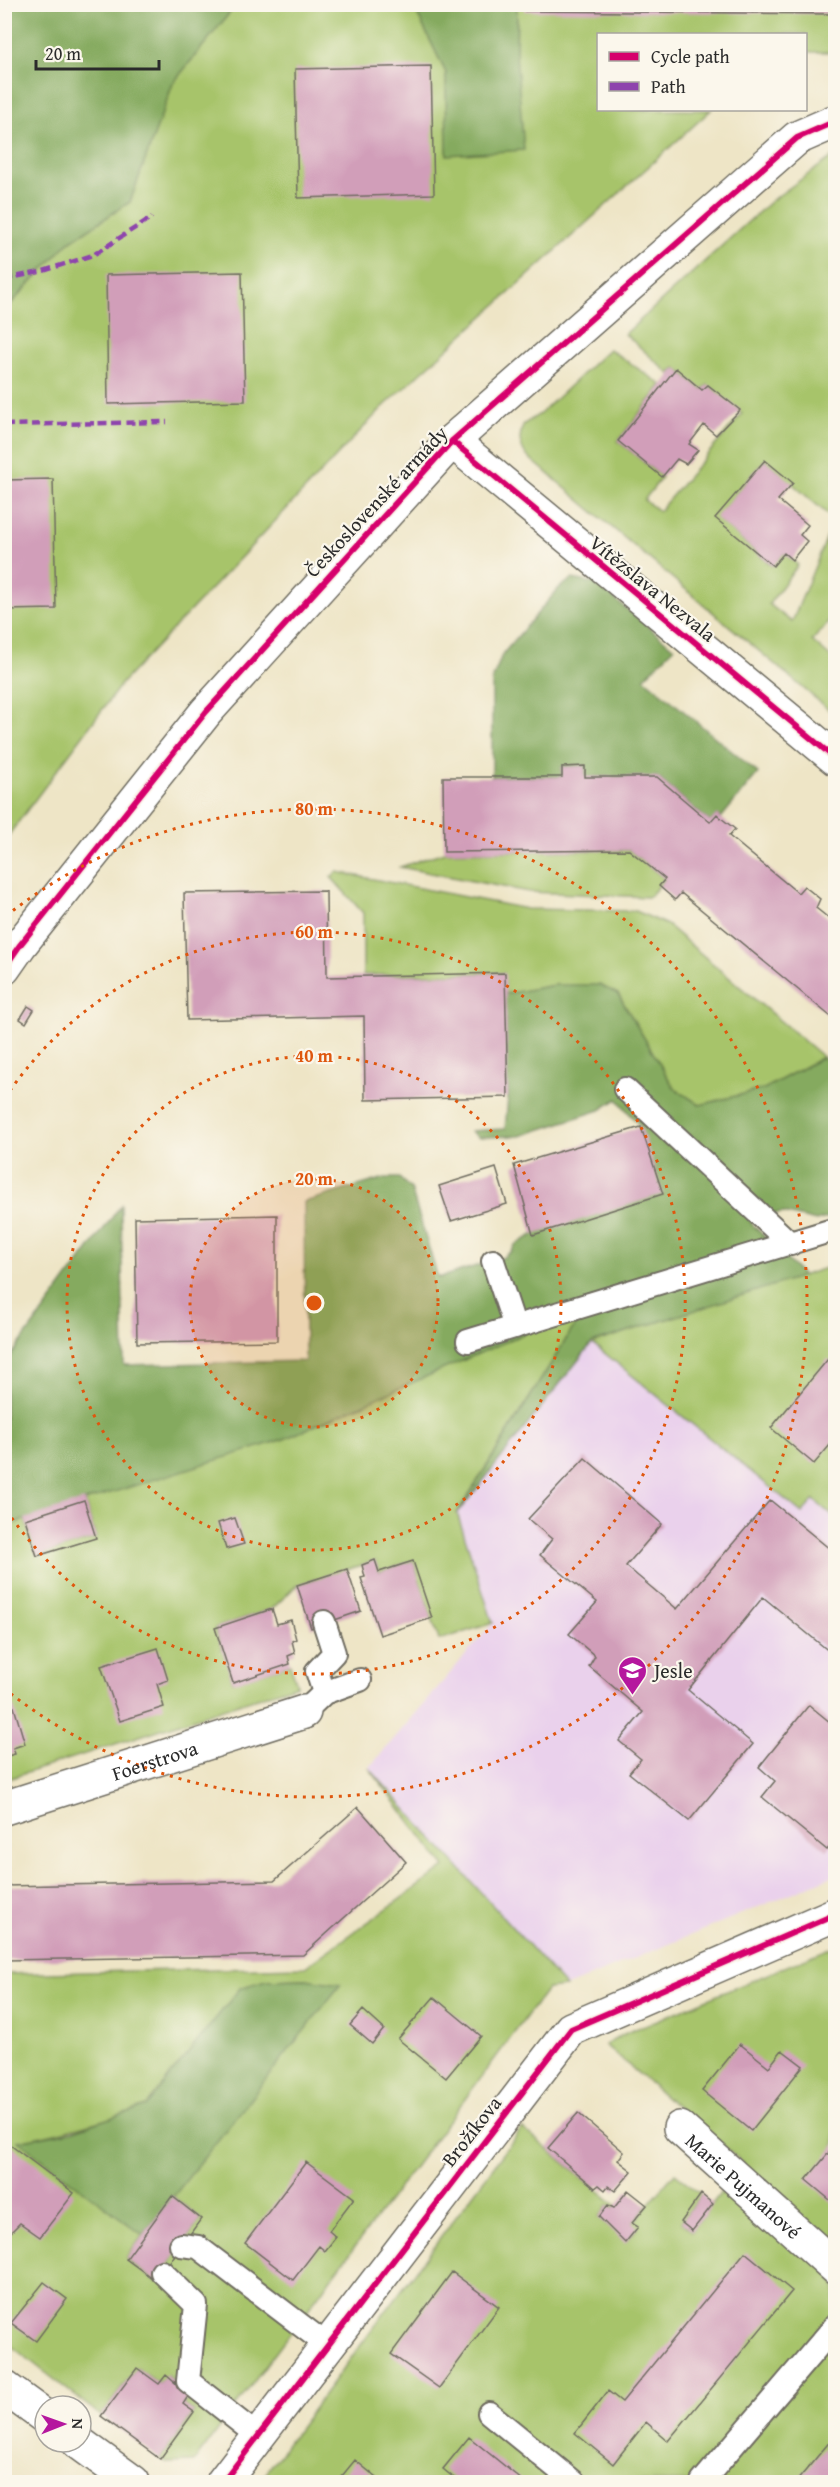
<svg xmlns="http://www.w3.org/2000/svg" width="840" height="2487" font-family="'Gentium Book Plus',serif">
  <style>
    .built { fill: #ead1ec }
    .green { fill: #a7c46a; stroke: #69784a; stroke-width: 1.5; fill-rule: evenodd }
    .forest { fill: #85aa5e; stroke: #586a44; stroke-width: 1.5 }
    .building { fill: #d19eb9 }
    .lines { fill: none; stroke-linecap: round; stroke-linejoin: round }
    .service-casing { stroke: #6f6c61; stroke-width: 26 }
    .minor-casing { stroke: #6f6c61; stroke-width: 36 }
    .service { stroke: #fff; stroke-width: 22 }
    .minor { stroke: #fff; stroke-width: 33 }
    .quiet { stroke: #8e44ad; stroke-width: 4.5; stroke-dasharray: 9 4.5; stroke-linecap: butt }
    .cycleway-casing { stroke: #fbf7ec; stroke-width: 10 }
    .cycleway { stroke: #d6006c; stroke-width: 6 }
    .ring { fill: none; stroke: #df570e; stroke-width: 3; stroke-dasharray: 3 6 }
    .labels { text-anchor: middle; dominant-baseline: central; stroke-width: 4.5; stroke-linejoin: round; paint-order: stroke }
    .street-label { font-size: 20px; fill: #2b2b2b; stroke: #fbf7ec }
    .poi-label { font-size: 20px; fill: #2b2b2b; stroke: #fbf7ec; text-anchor: start }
    .centre { fill: #df570e; stroke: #fbf7ec; stroke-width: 3 }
    .ring-label { font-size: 18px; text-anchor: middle; font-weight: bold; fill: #df570e; stroke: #fbf7ec; stroke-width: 4.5; stroke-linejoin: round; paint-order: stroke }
  </style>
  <rect width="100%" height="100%" fill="#fbf7ec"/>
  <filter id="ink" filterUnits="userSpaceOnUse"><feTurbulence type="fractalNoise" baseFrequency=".0167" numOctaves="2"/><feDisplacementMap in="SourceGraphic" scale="12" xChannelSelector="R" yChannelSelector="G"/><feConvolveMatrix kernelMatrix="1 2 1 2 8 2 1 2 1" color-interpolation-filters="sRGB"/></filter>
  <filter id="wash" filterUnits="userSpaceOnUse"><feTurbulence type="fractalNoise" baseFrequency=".008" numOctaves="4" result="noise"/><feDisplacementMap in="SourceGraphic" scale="24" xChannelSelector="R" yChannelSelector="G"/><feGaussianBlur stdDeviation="1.35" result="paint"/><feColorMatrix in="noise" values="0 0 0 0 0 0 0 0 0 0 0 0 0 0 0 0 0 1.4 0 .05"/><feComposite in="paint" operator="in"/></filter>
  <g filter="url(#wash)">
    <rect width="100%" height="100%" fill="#eee5c6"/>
    <!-- built -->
    <path class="built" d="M 592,1343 L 802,1513 L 814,1500 L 835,1518 L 835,1875 L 566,1987 L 369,1768 L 493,1623 L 457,1514 Z"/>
    <!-- green -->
    <path class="green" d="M 236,5 L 413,5 L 446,73 L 447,154 L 516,54 L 517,5 L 835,5 L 835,52 L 806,52 L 806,34 L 598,34 L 598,110 L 711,110 L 382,408 L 122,683 L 5,840 L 5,310 L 69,242 L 130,202 L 173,83 Z
      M 835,155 L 835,615 L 812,641 L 835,661 L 835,715 L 527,456 C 519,445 518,437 524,424 L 540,414 L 609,349 L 662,385 L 618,441 L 662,477 L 644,500 L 659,511 L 742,414 L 708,385 L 702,390 L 676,368 L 670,374 L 625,334 L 771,201 ZM 765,460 L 834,520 L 792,622 L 769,604 L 798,565 L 784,553 L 772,566 L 716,518 Z
      M 629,850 L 665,879 L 649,897 L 529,892 L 400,867 L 444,852 Z
      M 337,872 L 527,909 L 636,911 L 667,925 L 823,1057 L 764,1089 L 700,1105 L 674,1088 L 618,994 L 555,985 L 505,994 L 504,973 L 363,975 L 363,913 L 331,877 Z
      M 835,1265 L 835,1518 L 814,1500 L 802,1513 L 592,1343 Z
      M 588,1305 L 457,1513 L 493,1623 L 439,1640 L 413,1561 L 379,1572 L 375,1561 L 297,1585 L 272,1609 L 215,1628 L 233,1682 L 290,1664 L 297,1685 L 5,1780 L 5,1526 L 25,1519 L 37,1556 L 96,1538 L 84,1500 L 284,1439 Z
      M 369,1768 L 566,1987 L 547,1989 L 194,2462 L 166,2463 L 160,2459 L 194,2412 L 183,2404 L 189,2395 L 167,2375 L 159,2384 L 137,2368 L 101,2416 L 5,2341 L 4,1974 L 305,1967 L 445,1867 ZM 306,1979 L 340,1984 L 172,2196 L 201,2219 L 156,2281 L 126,2259 L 143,2235 L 19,2141 C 82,2129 143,2107 206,2094 L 240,1988 L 266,1980 Z
      M 835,1946 L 835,2482 L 259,2482 L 522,2128 L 616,2205 L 614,2208 L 608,2205 L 599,2217 L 625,2242 L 638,2228 L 632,2223 L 675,2173 L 701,2194 L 681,2222 L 692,2231 L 743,2163 L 605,2045 L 626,2033 Z"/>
    <!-- forest -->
    <path class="forest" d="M 5,4 L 236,5 L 173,83 L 130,202 L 69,242 L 5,310 Z
      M 413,5 L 517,5 L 516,54 L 524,150 L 447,155 L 446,73 Z
      M 572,579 L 595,583 L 674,648 L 644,678 L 758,773 L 721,818 L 717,815 L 710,822 L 657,777 L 585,777 L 585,766 L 562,767 L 562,777 L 492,777 L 492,681 L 502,655 L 559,588 Z
      M 555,985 L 600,985 L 618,994 L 674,1088 L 700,1105 L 764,1089 L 823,1057 L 835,1067 L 835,1216 L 816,1221 L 783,1213 L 749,1218 L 752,1224 L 803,1276 L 592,1343 L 457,1514 L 587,1306 L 284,1439 L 5,1526 L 5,1364 L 121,1205 L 124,1365 L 305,1361 L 304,1202 L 385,1178 L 399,1178 L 411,1189 L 438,1278 L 502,1258 L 512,1251 L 515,1245 L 533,1235 L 641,1127 L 617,1099 L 600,1110 L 520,1136 L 478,1137 L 471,1131 L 505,1129 L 508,1097 L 505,994 Z
      M 306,1979 L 341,1984 L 143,2235 L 18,2141 L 71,2131 L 146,2106 L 240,1988 L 266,1980 Z"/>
    <g id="blocks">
      <!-- building -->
      <path class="building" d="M 525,4 L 836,4 L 836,14 L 525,11 Z
        M 431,66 L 434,194 L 298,198 L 295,69 Z
        M 242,272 L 245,401 L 108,404 L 106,275 Z
        M 676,368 L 702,390 L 708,385 L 740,410 L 716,435 L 704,425 L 689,444 L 698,450 L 686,464 L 677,459 L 662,477 L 618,441 Z
        M 765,460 L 793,483 L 778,500 L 808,525 L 800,535 L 807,541 L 792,560 L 784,553 L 773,566 L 715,518 Z
        M 53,479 L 56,609 L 4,610 L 4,480 Z
        M 585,766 L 585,777 L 657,777 L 710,822 L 717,814 L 721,818 L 735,829 L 729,836 L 798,893 L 804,886 L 820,899 L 816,908 L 836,924 L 836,1021 L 681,893 L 675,900 L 659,886 L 665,879 L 629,850 L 444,852 L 443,777 L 562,777 L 562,767 Z
        M 326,891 L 327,977 L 505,973 L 508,1097 L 365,1100 L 364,1016 L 187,1020 L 184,893 Z
        M 28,1006 L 34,1010 L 26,1023 L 20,1019 Z
        M 641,1127 L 663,1194 L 533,1235 L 514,1165 Z
        M 496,1168 L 507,1204 L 451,1221 L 439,1186 Z
        M 277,1215 L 277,1341 L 137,1343 L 135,1218 Z
        M 828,1359 L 836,1365 L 836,1438 L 814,1464 L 771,1428 Z
        M 585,1458 L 662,1524 L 626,1566 L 677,1609 L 770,1500 L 836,1554 L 836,1657 L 763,1597 L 688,1690 L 753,1744 L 689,1821 L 629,1773 L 641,1759 L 619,1741 L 643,1712 L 589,1666 L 595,1656 L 569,1634 L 597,1602 L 540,1555 L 552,1539 L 528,1519 Z
        M 84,1500 L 96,1538 L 37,1556 L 25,1519 Z
        M 235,1518 L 244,1544 L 226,1549 L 218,1523 Z
        M 375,1560 L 379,1572 L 413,1561 L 432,1618 L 380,1635 L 361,1578 L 365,1577 L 362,1565 Z
        M 347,1569 L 361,1611 L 311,1628 L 297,1585 Z
        M 272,1609 L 277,1624 L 291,1620 L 296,1639 L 292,1641 L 295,1653 L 288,1656 L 290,1664 L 233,1683 L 215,1628 Z
        M 158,1648 L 168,1680 L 157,1684 L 164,1707 L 120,1721 L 101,1666 Z
        M 809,1705 L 836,1727 L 836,1840 L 827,1850 L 762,1797 L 775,1781 L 759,1767 Z
        M 14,1707 L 25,1744 L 13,1748 L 15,1754 L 4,1757 L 4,1710 Z
        M 358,1807 L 406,1862 L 303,1955 L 4,1960 L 4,1886 L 274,1881 Z
        M 434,1997 L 481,2036 L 446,2078 L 398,2039 Z
        M 363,2010 L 384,2029 L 372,2044 L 350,2025 Z
        M 740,2044 L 769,2067 L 782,2050 L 803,2066 L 751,2131 L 702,2091 Z
        M 578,2113 L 624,2152 L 618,2160 L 632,2171 L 615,2191 L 608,2186 L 605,2190 L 599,2185 L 595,2188 L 548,2148 Z
        M 5,2141 L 74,2193 L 40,2237 L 20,2223 L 11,2232 L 5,2227 Z
        M 836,2144 L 836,2205 L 806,2180 Z
        M 306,2162 L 354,2198 L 329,2231 L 336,2237 L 325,2251 L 319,2246 L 293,2280 L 245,2243 Z
        M 628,2190 L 647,2205 L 632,2223 L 638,2227 L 625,2243 L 599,2217 L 608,2205 L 614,2208 Z
        M 701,2194 L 713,2204 L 692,2231 L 681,2222 Z
        M 172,2196 L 201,2219 L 156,2281 L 126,2259 Z
        M 745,2252 L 792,2291 L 668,2441 L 646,2422 L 613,2464 L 575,2433 L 608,2391 L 622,2402 Z
        M 452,2272 L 499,2307 L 439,2388 L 391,2354 Z
        M 44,2282 L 67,2299 L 36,2341 L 11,2323 Z
        M 137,2368 L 159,2384 L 166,2375 L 189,2395 L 183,2404 L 194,2412 L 160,2459 L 101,2416 Z
        M 836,2434 L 836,2482 L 796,2482 L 827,2445 Z
        M 469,2437 L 517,2476 L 524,2482 L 459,2482 L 443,2469 Z
        M 355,2460 L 382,2482 L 337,2482 Z"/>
    </g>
  </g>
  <g filter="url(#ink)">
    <use href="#blocks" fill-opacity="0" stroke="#6f6c61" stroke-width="1.5"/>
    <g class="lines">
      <defs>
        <path id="service" d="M 625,1089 L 791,1244
          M 493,1261 L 515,1327
          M 468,1341 L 836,1229
          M 324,1693 L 360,1680
          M 304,1712 L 324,1693 L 317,1671 L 334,1653 L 324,1622
          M 181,2245 L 198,2247 L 327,2345
          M 162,2272 L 196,2305 L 188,2381 L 258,2436
          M 489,2413 L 574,2482
          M 702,2482 L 836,2325"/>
        <g id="minor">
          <path d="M 452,441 L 836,759"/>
          <path d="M 4,968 L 20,945 L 206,712 L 452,441 L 797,138 L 836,121"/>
          <path id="s1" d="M 4,1808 L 304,1712"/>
          <path id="s2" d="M 680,2128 L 836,2268"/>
          <path d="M 4,2387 L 45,2417"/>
          <path d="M 78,2442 L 133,2482"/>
          <path d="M 223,2482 L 571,2029 L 836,1914"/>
        </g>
      </defs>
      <!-- service casing -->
      <use href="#service" class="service-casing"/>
      <!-- minor casing -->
      <use href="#minor" class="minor-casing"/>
      <!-- service -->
      <use href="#service" class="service"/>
      <!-- minor -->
      <use href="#minor" class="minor"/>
      <!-- quiet -->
      <path class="quiet" d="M 4,279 L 40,272 L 93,255 L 152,217
        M 4,425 L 167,422"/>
      <defs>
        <path id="cycleway" d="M 452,441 L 836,759
          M 4,968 L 20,945 L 206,712 L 452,441 L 797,138 L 836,121
          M 223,2482 L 571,2029 L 836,1914"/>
      </defs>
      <!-- cycleway casing -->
      <use href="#cycleway" class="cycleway-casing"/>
      <!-- cycleway -->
      <use href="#cycleway" class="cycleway"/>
    </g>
  </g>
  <!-- distance rings -->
  <circle cx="314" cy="1303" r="124" fill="#df570e" fill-opacity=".12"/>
  <g class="ring">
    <circle cx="314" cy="1303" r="124"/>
    <circle cx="314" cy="1303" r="247"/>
    <path d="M5 1098A371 371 0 1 1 5 1508"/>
    <path d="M6 916A494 494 0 1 1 6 1690"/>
  </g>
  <!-- icons -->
  <defs>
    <symbol id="school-pin" viewBox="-11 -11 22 30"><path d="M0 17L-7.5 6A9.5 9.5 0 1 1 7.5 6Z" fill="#b5179e" stroke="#fbf7ec"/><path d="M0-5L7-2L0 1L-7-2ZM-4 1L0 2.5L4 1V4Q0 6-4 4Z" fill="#fff"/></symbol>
  </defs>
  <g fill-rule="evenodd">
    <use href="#school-pin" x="616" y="1654" width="33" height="45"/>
  </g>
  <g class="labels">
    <!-- street labels -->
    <g class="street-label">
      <text transform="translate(376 501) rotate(-47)">Československé armády</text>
      <text transform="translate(653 588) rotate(39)">Vítězslava Nezvala</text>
      <text stroke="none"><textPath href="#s1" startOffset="158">Foerstrova</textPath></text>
      <text transform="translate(471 2131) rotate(-52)">Brožíkova</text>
      <text stroke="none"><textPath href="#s2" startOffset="86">Marie Pujmanové</textPath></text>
    </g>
    <!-- poi labels -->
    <g class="poi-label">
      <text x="654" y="1670">Jesle</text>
    </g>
  </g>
  <circle cx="314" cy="1303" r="9" class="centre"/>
  <g class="ring-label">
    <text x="314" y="815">80 m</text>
    <text x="314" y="938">60 m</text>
    <text x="314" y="1062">40 m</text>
    <text x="314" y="1185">20 m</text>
  </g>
  <!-- margin -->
  <rect width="840" height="2487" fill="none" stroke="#fbf7ec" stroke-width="24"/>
  <!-- legend -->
  <rect x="597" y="33" width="210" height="78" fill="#fbf7ec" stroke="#a8a59f" stroke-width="1.5"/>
  <rect x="609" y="52" width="30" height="9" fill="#d6006c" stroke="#a8a59f" stroke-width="1.5"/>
  <text x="651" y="63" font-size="18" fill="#2b2b2b">Cycle path</text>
  <rect x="609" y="82" width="30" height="9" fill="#8e44ad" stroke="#a8a59f" stroke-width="1.5"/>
  <text x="651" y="93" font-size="18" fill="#2b2b2b">Path</text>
  <!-- north arrow -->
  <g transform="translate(63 2424) rotate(89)"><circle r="28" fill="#fbf7ec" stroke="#a8a59f" stroke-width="1.5"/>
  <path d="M0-4.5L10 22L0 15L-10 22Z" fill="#b5179e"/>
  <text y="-9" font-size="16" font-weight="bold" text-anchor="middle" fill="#2b2b2b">N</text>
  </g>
  <!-- scale -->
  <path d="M36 60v9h123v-9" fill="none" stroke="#2b2b2b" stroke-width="3"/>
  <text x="45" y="60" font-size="18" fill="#2b2b2b" stroke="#fbf7ec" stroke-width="4.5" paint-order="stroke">20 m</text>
</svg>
